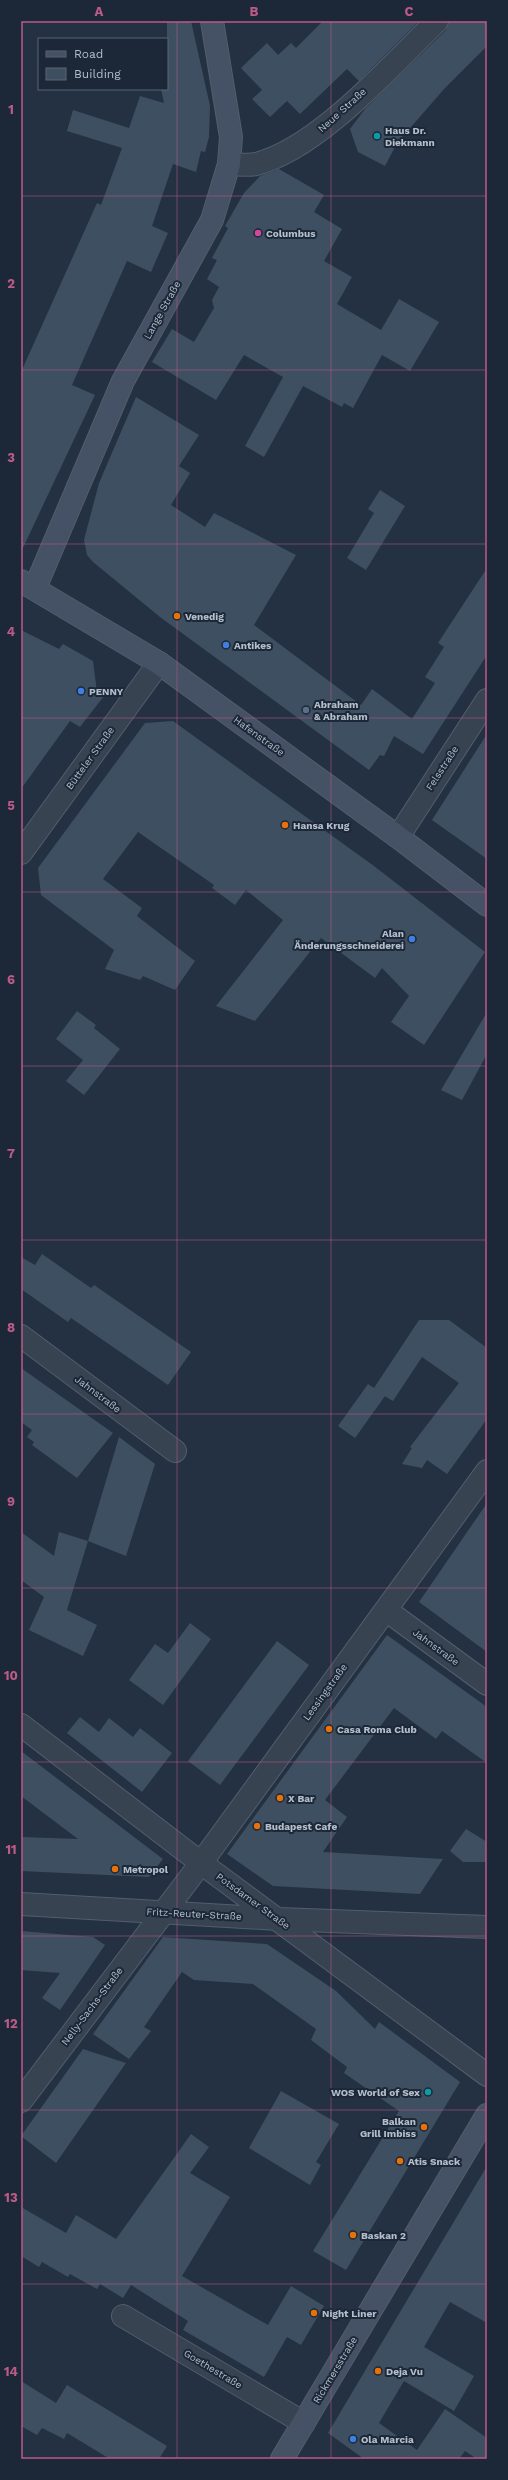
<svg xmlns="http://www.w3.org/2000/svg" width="508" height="2480" font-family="'Work Sans',sans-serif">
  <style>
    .building { fill: #3f4f62 }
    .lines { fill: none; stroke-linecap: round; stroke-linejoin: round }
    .street-casing { stroke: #525e6c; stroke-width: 24 }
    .secondary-casing { stroke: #525e6c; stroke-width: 24 }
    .street { stroke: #384352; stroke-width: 22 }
    .secondary { stroke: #455165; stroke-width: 22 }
    .grid { fill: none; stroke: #bc5a88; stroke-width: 1; stroke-opacity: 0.55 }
    .culture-dot { fill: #0f9aa8; stroke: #1c2837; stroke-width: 1.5 }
    .hotel-dot { fill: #d1479c; stroke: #1c2837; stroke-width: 1.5 }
    .food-dot { fill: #e8710a; stroke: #1c2837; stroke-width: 1.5 }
    .shop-dot { fill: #3f7fe0; stroke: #1c2837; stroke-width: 1.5 }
    .service-dot { fill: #5c6f8a; stroke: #1c2837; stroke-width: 1.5 }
    .labels { text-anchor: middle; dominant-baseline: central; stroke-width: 4; stroke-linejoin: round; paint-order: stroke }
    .street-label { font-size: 10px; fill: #b4becc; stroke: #1c2837 }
    .poi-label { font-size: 10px; font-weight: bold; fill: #b4becc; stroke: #1c2837; text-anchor: start }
    .neatline { fill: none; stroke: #bc5a88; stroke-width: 1.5 }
    .grid-label { font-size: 13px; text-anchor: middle; font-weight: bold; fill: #bc5a88 }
  </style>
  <rect width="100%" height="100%" fill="#233142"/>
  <!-- building -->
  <path class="building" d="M 167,21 L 191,21 L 210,106 L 209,137 L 205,152 L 201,151 L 196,172 L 173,164 L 152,226 L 168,233 L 151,272 L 127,261 L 72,385 L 95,395 L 21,552 L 21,372 L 97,203 L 101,205 L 122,148 L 67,131 L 73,110 L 129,128 L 140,96 L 164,103 L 161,89 L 167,89 Z
    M 323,21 L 419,21 L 359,81 L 347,69 L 300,114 L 287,101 L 270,117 L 252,99 L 262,90 L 241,68 L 267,43 L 278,55 L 291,43 L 296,48 Z
    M 449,21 L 487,21 L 487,46 L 445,88 L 397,143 L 385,166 L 358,152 L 350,129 L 365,109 L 446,30 Z
    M 279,169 L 324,195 L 314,212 L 342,229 L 324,261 L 352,277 L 337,304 L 381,330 L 399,299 L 439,322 L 410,371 L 382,355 L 353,408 L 344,403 L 342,407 L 303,386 L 264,457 L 245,446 L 283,377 L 244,355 L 216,400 L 152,362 L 172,329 L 194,342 L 214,308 L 212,300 L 219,287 L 207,279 L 217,260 L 212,258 L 228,228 L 225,226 L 244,193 L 260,176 Z
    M 136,397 L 199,435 L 179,466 L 190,473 L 171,505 L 205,527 L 214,513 L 296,555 L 254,625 L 361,705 L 372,689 L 412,719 L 435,683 L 425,677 L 444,647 L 438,643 L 487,568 L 487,655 L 423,754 L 394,736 L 384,756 L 380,755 L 369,770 L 160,617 L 93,562 L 87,555 L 84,540 L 99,483 Z
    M 380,490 L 405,506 L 366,570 L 347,558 L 374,513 L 368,509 Z
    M 21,630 L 59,649 L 63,644 L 93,661 L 97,692 L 104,696 L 80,727 L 70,721 L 21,789 Z
    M 173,721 L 374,866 L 485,952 L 424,1045 L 391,1022 L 409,996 L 382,968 L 375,978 L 321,938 L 255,1021 L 216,1006 L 283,920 L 246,890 L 235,905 L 212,888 L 214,885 L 138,832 L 103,879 L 142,908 L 137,916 L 195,961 L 175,990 L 143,976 L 140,980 L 105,969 L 114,950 L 41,895 L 38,868 L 145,723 Z
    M 487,734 L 487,859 L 432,820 Z
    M 77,1011 L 96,1025 L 94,1028 L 120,1049 L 84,1095 L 66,1081 L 83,1060 L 56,1039 Z
    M 487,1012 L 487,1054 L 462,1100 L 441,1090 Z
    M 42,1254 L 91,1288 L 94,1285 L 191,1352 L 168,1385 L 71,1318 L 68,1322 L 21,1289 L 21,1257 L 35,1265 Z
    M 419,1320 L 449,1320 L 487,1348 L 487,1419 L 447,1474 L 427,1460 L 422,1468 L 402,1464 L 412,1448 L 410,1447 L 459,1383 L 422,1357 L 393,1401 L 381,1394 L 385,1396 L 355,1438 L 338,1426 L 368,1384 L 374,1388 Z
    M 21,1368 L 113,1433 L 77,1478 L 32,1445 L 34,1442 L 27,1437 L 32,1430 L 21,1422 Z
    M 119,1437 L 155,1464 L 126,1556 L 88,1541 Z
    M 487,1503 L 487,1652 L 419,1602 Z
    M 21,1532 L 54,1556 L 59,1532 L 88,1541 L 67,1610 L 97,1625 L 83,1656 L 29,1630 L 44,1597 L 21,1580 Z
    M 190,1623 L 211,1639 L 163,1705 L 129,1680 L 155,1644 L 168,1653 Z
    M 387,1635 L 487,1707 L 487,1763 L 442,1731 L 436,1739 L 394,1708 L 325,1800 L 347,1817 L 323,1852 L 443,1859 L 420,1894 L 273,1886 L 227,1854 Z
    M 277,1641 L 309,1665 L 220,1785 L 188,1761 Z
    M 80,1717 L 99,1732 L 109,1718 L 133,1737 L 140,1728 L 172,1753 L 142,1792 L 67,1733 Z
    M 21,1751 L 163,1859 L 149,1877 L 21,1871 L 21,1837 L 78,1839 L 21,1796 Z
    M 466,1829 L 487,1842 L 487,1862 L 463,1862 L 450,1851 Z
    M 21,1931 L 93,1937 L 105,1945 L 60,2010 L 42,1998 L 60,1973 L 21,1970 Z
    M 163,1937 L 267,1944 L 336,1991 L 375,2029 L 379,2022 L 460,2082 L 346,2270 L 313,2251 L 399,2111 L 344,2073 L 347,2067 L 311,2040 L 316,2029 L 253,1984 L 194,1980 L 182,1972 L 144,2027 L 151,2031 L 129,2059 L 93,2034 Z
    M 83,2049 L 126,2063 L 56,2163 L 21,2136 Z
    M 281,2091 L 339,2124 L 316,2162 L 321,2165 L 310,2185 L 249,2148 Z
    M 191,2134 L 209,2147 L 190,2173 L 230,2197 L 182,2276 L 268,2325 L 291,2286 L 324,2306 L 301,2345 L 287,2337 L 264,2377 L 183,2330 L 188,2321 L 131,2285 L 123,2298 L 100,2284 L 97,2289 L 70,2274 L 68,2277 L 42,2262 L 39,2267 L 21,2256 L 21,2207 L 66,2233 L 76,2215 L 116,2239 Z
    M 487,2166 L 487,2323 L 450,2302 L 424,2347 L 474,2376 L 454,2411 L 404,2381 L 379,2423 L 417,2450 L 445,2409 L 487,2438 L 487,2459 L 477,2459 L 465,2451 L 459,2459 L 364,2459 L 328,2433 Z
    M 21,2381 L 56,2403 L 67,2385 L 167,2446 L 159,2459 L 110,2459 L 67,2433 L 64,2439 L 42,2428 L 37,2435 L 21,2426 Z"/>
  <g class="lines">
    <defs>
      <path id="street" d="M 229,164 C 238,164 248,166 256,164 C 318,149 391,65 437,21
        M 398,837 L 487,700
        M 21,853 L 159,663
        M 21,1336 L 175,1451
        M 386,1610 L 487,1684
        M 21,1725 L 201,1863 L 487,2075
        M 21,1904 L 279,1919 L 487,1927
        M 21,2101 L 201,1863 L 487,1471
        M 123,2316 L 304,2423"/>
      <path id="secondary" d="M 21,581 L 159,663 L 398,837 L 487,905
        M 35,588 L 123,381 L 212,220 L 229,164 L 231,137 L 212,21
        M 282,2459 L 487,2115"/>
    </defs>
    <!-- street casing -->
    <use href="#street" class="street-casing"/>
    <!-- secondary casing -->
    <use href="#secondary" class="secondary-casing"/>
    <!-- street -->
    <use href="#street" class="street"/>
    <!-- secondary -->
    <use href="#secondary" class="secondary"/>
  </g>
  <!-- grid -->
  <path class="grid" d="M 177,21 L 177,2459M 331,21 L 331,2459M 21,196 L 487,196M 21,370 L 487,370M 21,544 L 487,544M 21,718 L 487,718M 21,892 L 487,892M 21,1066 L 487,1066M 21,1240 L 487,1240M 21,1414 L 487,1414M 21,1588 L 487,1588M 21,1762 L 487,1762M 21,1936 L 487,1936M 21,2110 L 487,2110M 21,2284 L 487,2284"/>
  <!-- markers -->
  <g class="culture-dot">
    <circle cx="377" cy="136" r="4"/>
    <circle cx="428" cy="2092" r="4"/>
  </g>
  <circle class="hotel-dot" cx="258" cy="233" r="4"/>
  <g class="food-dot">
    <circle cx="177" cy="616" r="4"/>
    <circle cx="285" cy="825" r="4"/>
    <circle cx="329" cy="1729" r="4"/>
    <circle cx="280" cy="1798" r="4"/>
    <circle cx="257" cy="1826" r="4"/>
    <circle cx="115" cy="1869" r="4"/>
    <circle cx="424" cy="2127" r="4"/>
    <circle cx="400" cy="2161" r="4"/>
    <circle cx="353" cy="2235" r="4"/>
    <circle cx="314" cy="2313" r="4"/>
    <circle cx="378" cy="2371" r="4"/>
  </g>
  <g class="shop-dot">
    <circle cx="226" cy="645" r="4"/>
    <circle cx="81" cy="691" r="4"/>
    <circle cx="412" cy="939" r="4"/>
    <circle cx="353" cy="2439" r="4"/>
  </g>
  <circle class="service-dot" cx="306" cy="710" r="4"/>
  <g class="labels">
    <!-- street labels -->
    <g class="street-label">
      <text transform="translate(342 110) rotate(-42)">Neue Straße</text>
      <text transform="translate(162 310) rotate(-61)">Lange Straße</text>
      <text transform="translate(259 736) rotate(36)">Hafenstraße</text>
      <text transform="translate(90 758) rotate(-54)">Bütteler Straße</text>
      <text transform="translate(442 768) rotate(-57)">Felsstraße</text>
      <text transform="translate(98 1394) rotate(37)">Jahnstraße</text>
      <text transform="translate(436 1647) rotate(36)">Jahnstraße</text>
      <text transform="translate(325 1692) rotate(-54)">Lessingstraße</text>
      <text transform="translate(253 1901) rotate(36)">Potsdamer Straße</text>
      <text transform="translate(194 1914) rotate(3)">Fritz-Reuter-Straße</text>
      <text transform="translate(92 2006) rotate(-53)">Nelly-Sachs-Straße</text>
      <text transform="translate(213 2369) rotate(31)">Goethestraße</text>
      <text transform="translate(335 2370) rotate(-59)">Rickmersstraße</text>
    </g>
    <!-- poi labels -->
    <g class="poi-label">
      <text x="385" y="130">Haus Dr.<tspan x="385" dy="12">Diekmann</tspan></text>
      <text x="266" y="233">Columbus</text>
      <text x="185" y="616">Venedig</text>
      <text x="234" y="645">Antikes</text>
      <text x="89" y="691">PENNY</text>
      <text x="314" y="704">Abraham<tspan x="314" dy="12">&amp; Abraham</tspan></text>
      <text x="293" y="825">Hansa Krug</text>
      <text x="404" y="933" text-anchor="end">Alan<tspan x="404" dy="12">Änderungsschneiderei</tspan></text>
      <text x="337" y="1729">Casa Roma Club</text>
      <text x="288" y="1798">X Bar</text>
      <text x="265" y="1826">Budapest Cafe</text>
      <text x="123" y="1869">Metropol</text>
      <text x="420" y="2092" text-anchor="end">WOS World of Sex</text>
      <text x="416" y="2121" text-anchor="end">Balkan<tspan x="416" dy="12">Grill Imbiss</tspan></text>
      <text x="408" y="2161">Atis Snack</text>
      <text x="361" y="2235">Baskan 2</text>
      <text x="322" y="2313">Night Liner</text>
      <text x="386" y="2371">Deja Vu</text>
      <text x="361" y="2439">Ola Marcia</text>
    </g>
  </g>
  <!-- border -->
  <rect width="508" height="2480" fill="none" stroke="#1c2837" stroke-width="44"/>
  <!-- legend -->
  <rect x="38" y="38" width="130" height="52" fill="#1c2837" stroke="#596473"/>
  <rect x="46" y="51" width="20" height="6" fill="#455165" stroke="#596473"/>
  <text x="74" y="58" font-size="12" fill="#b4becc">Road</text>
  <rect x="46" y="68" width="20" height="12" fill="#3f4f62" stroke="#596473"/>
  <text x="74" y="78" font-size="12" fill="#b4becc">Building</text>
  <rect x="22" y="22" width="464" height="2436" class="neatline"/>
  <g class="grid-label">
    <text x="99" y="16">A</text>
    <text x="254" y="16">B</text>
    <text x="409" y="16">C</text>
    <text x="11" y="114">1</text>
    <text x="11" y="288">2</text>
    <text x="11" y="462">3</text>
    <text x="11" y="636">4</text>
    <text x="11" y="810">5</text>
    <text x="11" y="984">6</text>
    <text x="11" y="1158">7</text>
    <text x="11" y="1332">8</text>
    <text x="11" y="1506">9</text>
    <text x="11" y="1680">10</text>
    <text x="11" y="1854">11</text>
    <text x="11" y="2028">12</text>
    <text x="11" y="2202">13</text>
    <text x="11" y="2376">14</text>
  </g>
</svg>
